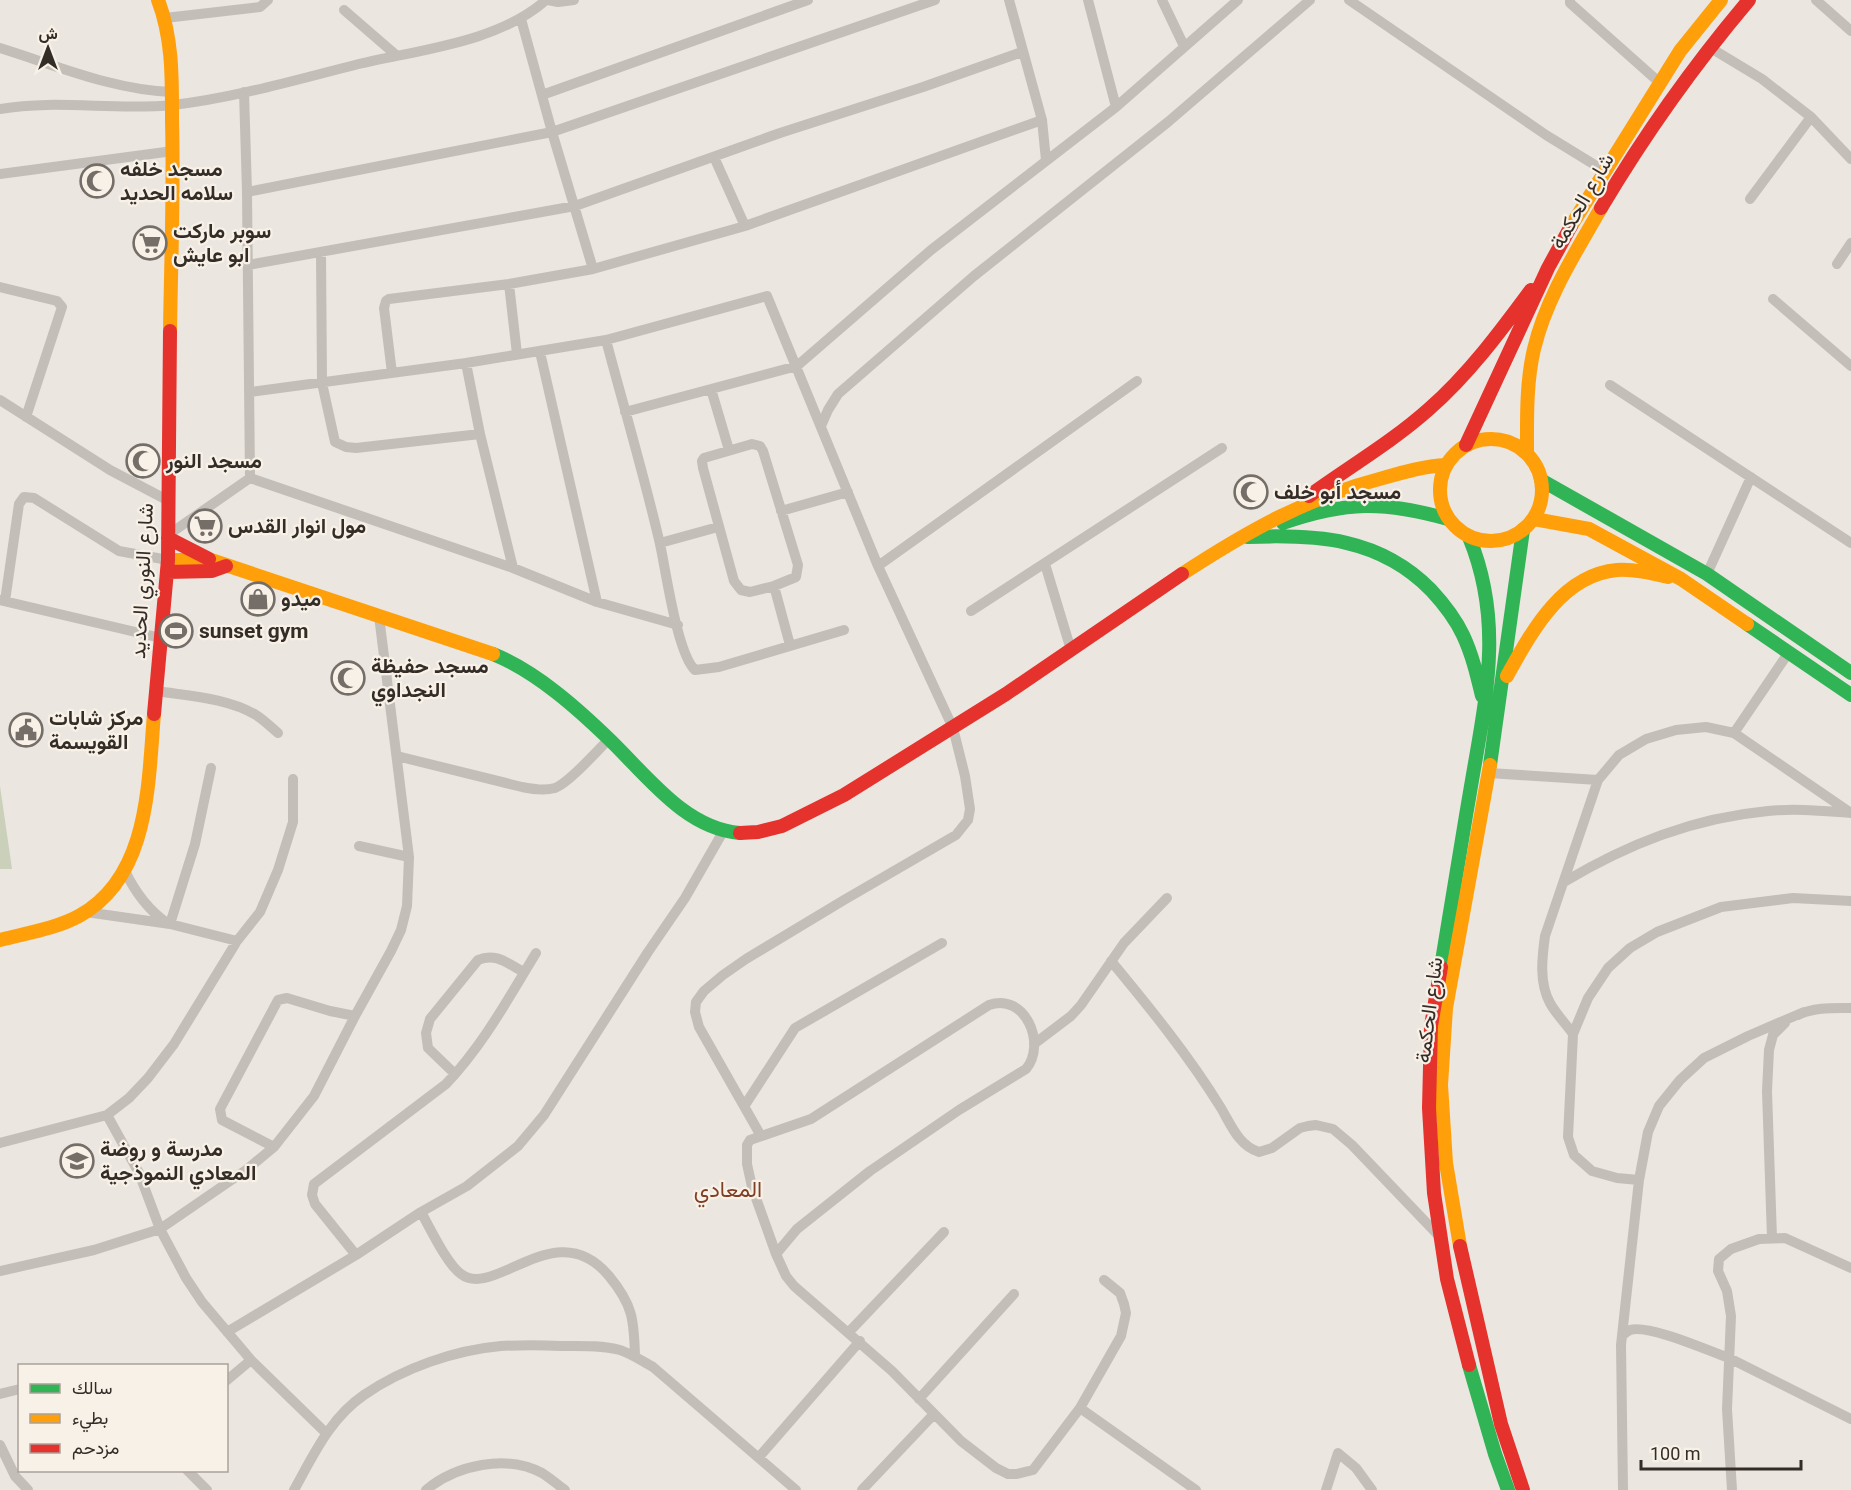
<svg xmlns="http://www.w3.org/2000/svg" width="1851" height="1490" font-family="Roboto,Vazirmatn,sans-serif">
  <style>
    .green { fill: #cbd0ba }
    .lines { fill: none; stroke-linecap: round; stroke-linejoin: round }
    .street { stroke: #c4beb9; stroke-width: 10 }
    .fast { stroke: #30b455; stroke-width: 14 }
    .slow { stroke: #ff9f0a; stroke-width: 14 }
    .jam { stroke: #e5322d; stroke-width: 14 }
    .labels { text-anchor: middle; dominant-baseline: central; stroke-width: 4.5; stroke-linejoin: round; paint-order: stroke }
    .poi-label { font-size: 21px; font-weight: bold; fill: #342c27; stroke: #f8f1e7; text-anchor: start }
    .street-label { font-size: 21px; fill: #342c27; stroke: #f8f1e7 }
    .neighbourhood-label { font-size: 22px; fill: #803e24; stroke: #f8f1e7 }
  </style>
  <rect width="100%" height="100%" fill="#ebe6e0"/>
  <!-- green -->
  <path class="green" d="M 0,786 L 12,869 L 0,869 Z"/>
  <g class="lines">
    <!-- street -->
    <path class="street" d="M 548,0 L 558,2 L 574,0
      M 1009,0 L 1042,120 L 1046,160
      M 1088,0 L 1116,107
      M 1162,0 L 1184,46
      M 1349,0 L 1546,135 L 1603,170
      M 1570,0 L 1570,3 L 1660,83
      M 1816,0 L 1851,31
      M 344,10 L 396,55
      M 165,18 L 260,7 L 268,0
      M 521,19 L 552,132 L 593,269
      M 1709,47 L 1762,79 L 1811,117 L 1851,159
      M 0,48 C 55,65 113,90 172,92
      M 542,95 L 808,0
      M 0,109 C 57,99 115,111 173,105 C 234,98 295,80 355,65 C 416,50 498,43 546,0
      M 714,157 L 745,226
      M 0,174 L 173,151
      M 247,192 L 552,132 L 935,0
      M 1750,199 L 1811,117
      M 321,252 L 322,383 L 335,442 L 346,447 L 356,448 L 480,434
      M 1837,264 L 1851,243
      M 248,265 L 575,206 L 780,133 L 923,87 L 1022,52
      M 509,284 L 517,354
      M 0,287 L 57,301 L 62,307 L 26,417
      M 1773,299 L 1851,366
      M 606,340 C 624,408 644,475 660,544 C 666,571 677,653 695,670 L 719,667 L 844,630
      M 540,352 L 597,602
      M 466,363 L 480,434 L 513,568
      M 392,373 L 384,308 L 386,301 L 389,299 L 509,284 L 593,269 L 745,226 L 1042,120
      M 1610,385 L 1851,543
      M 711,389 L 729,450
      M 250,392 L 466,363 L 606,340 L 767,296 L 878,566 L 953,728 L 965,776 L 970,809 L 968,820 L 956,835 L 844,900 L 746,959 L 723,975 L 704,991 L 696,1002 L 695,1012 L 699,1027 L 761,1136
      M 0,400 L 110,470 L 167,500
      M 625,412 L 797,366 L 931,250 L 1116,107 L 1238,0
      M 821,426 L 828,410 L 838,394 L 974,276 L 1168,122 L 1310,0
      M 250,478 L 513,568 L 597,602 L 678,625
      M 781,511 L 848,492
      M 168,535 L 250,478 L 247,192 L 244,92
      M 660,543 L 718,527
      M 1045,564 L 1071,650
      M 878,566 L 1137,381
      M 1707,574 L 1751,477
      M 774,586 L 750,592 L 741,590 L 734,581 L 703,468 L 702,461 L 704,458 L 752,444 L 760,446 L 763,451 L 798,565 L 796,577 L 774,586 L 790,645
      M 0,600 L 161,638
      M 5,601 L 19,504 L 24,497 L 34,498 L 119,551 L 168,560
      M 971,611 L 1222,448
      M 1789,652 L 1734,733 L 1851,813
      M 157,691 C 189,696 228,698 256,715 C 264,720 271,727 278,733
      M 397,756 L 522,787 C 533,789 544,791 555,788 C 569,783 598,750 609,739
      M 1489,773 L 1598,780 L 1545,936 C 1542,958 1539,983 1550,1003 C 1556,1014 1566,1024 1573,1034
      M 1598,780 L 1619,755 L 1646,739 L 1676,730 L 1706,727 L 1734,733
      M 359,846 L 409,857
      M 125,871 C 135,892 147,909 167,923
      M 1564,882 C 1628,844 1693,818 1768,811 C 1796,808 1823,811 1851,813
      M 86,912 L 170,924 L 237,941
      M 170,924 L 195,844 L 211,768
      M 1111,961 C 1150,1008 1189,1056 1221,1108 C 1231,1125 1239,1146 1259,1152 L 1272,1148 L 1300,1128 L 1308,1126 L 1316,1125 L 1333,1129 L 1352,1145 L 1440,1237
      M 1804,1012 L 1748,1036 L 1704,1058 L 1680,1080 L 1659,1106 L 1648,1132 L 1639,1180 L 1617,1178 L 1592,1171 L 1574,1155 L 1568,1137 L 1573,1034 L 1588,998 L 1608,968 L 1630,948 L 1657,932 L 1721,907 L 1793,898 L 1851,901
      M 1798,1015 C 1814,1007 1834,1008 1851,1008
      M 1034,1044 L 1071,1016 L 1081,1005 L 1124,943 L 1167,898
      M 455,1074 L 428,1048 L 426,1033 L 430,1019 L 478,960 C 496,952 508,964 524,972
      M 745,1105 L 795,1028 L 942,943
      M 107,1115 L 139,1173 L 160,1229 L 186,1278 L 202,1302 L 251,1360 L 326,1433
      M 0,1143 L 107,1115 L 129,1098 L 148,1078 L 174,1044 L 237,941 L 260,912 L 278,870 L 293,822 L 293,779
      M 274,1147 L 222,1120 L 220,1109 L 278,1000 L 287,998 L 330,1011 L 355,1016
      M 421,1212 C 430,1228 447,1264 461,1274 C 495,1300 556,1212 609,1276 C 633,1305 634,1320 635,1356
      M 1772,1238 L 1767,1091 L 1769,1050 L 1773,1035 L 1785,1023
      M 776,1254 L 797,1229 L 870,1171 L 959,1110 L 1026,1069 C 1047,1044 1025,992 989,1005 L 811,1119 L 750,1140 L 747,1145 L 747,1164 L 752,1187 L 776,1254 L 786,1276 L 794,1286 L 892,1371 L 961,1441 L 996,1468 L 1008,1474 L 1017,1474 L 1033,1470 L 1080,1408 L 1121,1336 L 1126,1313 L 1124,1304 L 1120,1293 L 1104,1280
      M 356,1255 L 315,1204 L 312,1195 L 314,1184 L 446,1084 C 483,1045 508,999 536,953
      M 0,1271 L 94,1250 L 160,1229 L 246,1170 L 274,1147 L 314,1096 L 355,1016 L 391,951 L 401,930 L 407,906 L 409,857 L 379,616
      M 227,1332 L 356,1255 L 421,1212 L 467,1186 L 518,1146 L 544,1115 L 648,952 L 685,898 L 724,830
      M 849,1332 L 944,1232
      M 1623,1335 C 1624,1334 1628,1331 1630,1330 C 1648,1324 1709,1351 1729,1358 L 1851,1419
      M 226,1381 L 251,1360
      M 0,1394 L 20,1389
      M 919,1399 L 1014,1294
      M 1080,1408 L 1196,1490
      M 0,1445 L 15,1476 L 28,1490
      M 759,1457 L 860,1341
      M 187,1470 L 207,1490
      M 294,1490 C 313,1456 330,1418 364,1395 C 403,1368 455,1350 501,1346 C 521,1345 541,1345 561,1346 C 580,1346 602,1345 620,1350 C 632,1354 642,1361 653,1367 L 796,1490
      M 426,1490 C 456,1465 506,1454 542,1473 C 550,1478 558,1485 565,1490
      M 862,1490 L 934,1414
      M 1326,1490 L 1338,1453 L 1356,1468 L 1372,1490
      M 1623,1490 L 1621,1345 L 1639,1180
      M 1732,1490 L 1727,1409 L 1731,1316 L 1727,1291 L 1718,1271 L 1719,1259 L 1731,1249 L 1759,1239 L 1785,1238 L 1851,1268"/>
    <!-- fast -->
    <path class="fast" d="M 1541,480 L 1707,574 L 1851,673
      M 1283,523 C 1346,501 1384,501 1448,519
      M 1248,537 C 1317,534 1380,538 1431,590 C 1444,604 1455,618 1463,635 C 1472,654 1477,675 1482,696
      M 1747,624 L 1851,695
      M 493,654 C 537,672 578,709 611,741 C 648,777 686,829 740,833
      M 1490,765 L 1523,530
      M 1441,967 C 1451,908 1460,850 1470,792 C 1485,702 1505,624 1469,537
      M 1469,1365 L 1495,1454 L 1508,1490"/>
    <!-- slow -->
    <path class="slow" d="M 158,0 C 173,39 172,80 172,121 C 174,191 171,261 170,331
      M 1571,226 L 1680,51 L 1721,0
      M1440 490a51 51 0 1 1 102 0a51 51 0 1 1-102 0Z
      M 1527,454 C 1527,419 1526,383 1534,349 C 1546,298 1576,252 1601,208
      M 1534,519 L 1589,529 L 1681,579 L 1747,624
      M 168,560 L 211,560 L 493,654
      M 1182,574 C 1248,531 1306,498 1383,478 C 1404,472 1425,466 1446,465
      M 1507,676 C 1531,633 1561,575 1617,570 C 1634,569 1651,573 1668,577
      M 0,940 C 26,933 55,929 79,916 C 150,877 148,783 154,714
      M 1460,1246 L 1446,1163 L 1441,1085 L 1446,1008 L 1490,765"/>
    <!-- jam -->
    <path class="jam" d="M 1601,208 C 1645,134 1694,65 1749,0
      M 1466,445 L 1548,268 L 1571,226
      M 1309,496 C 1349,467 1392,442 1429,409 C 1468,375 1500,332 1531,290
      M 168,538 L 209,559
      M 167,572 L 212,571 L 226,566
      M 154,714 L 168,560 L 170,331
      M 740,833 L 758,832 L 782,826 L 844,795 L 1006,694 L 1182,574
      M 1441,967 L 1431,1026 L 1429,1108 L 1434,1193 L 1447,1279 L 1469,1365
      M 1460,1246 L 1501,1424 L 1523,1490"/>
  </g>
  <!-- icons -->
  <defs>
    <symbol id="mosque-ring" viewBox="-11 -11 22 22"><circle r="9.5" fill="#f8f1e7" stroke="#746d68" stroke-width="1.5"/><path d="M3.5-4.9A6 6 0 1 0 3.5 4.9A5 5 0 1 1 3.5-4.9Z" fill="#746d68"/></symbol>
    <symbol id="supermarket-ring" viewBox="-11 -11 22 22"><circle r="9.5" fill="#f8f1e7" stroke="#746d68" stroke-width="1.5"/><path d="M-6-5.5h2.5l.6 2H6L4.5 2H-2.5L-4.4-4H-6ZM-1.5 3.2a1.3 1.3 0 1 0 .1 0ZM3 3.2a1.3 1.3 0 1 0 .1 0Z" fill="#746d68"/></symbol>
    <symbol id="shop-ring" viewBox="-11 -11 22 22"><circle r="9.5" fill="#f8f1e7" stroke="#746d68" stroke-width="1.5"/><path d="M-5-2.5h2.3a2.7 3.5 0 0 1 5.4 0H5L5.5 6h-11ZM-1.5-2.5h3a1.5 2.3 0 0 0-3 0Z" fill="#746d68"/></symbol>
    <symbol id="stadium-ring" viewBox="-11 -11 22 22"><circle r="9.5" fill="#f8f1e7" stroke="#746d68" stroke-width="1.5"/><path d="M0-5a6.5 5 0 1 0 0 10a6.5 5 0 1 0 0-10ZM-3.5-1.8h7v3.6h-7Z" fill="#746d68"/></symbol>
    <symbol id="civic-ring" viewBox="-11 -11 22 22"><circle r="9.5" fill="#f8f1e7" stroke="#746d68" stroke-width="1.5"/><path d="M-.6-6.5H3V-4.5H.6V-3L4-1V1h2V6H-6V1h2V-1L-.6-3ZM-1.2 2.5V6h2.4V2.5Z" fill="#746d68"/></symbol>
    <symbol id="school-ring" viewBox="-11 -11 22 22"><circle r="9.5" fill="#f8f1e7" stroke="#746d68" stroke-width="1.5"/><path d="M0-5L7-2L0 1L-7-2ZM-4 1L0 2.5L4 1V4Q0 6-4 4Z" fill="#746d68"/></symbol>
  </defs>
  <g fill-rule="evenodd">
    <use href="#mosque-ring" x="78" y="162" width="38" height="38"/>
    <use href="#supermarket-ring" x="131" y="224" width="38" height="38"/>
    <use href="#mosque-ring" x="124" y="442" width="38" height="38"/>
    <use href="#mosque-ring" x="1232" y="473" width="38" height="38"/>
    <use href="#supermarket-ring" x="186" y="507" width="38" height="38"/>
    <use href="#shop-ring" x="239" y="580" width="38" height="38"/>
    <use href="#stadium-ring" x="157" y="612" width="38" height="38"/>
    <use href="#mosque-ring" x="329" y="659" width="38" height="38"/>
    <use href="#civic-ring" x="7" y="711" width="38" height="38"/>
    <use href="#school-ring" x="58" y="1142" width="38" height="38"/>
  </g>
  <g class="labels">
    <!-- poi labels -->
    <g class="poi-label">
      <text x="120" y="169">مسجد خلفه<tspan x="120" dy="24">سلامه الحديد</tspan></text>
      <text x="173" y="231">سوبر ماركت<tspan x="173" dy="24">ابو عايش</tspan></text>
      <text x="166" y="461">مسجد النور</text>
      <text x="1274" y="492">مسجد أبو خلف</text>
      <text x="228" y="526">مول انوار القدس</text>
      <text x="281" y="599">ميدو</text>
      <text x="199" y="631">sunset gym</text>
      <text x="371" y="666">مسجد حفيظة<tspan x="371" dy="24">النجداوي</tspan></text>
      <text x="49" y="718">مركز شابات<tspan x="49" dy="24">القويسمة</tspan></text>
      <text x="100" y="1149">مدرسة و روضة<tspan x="100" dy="24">المعادي النموذجية</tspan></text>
    </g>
    <!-- street labels -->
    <g class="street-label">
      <text transform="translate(1582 201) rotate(-60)">شارع الحكمة</text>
      <text transform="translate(142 581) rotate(-87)">شارع النوري الحديد</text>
      <text transform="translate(1429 1010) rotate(-83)">شارع الحكمة</text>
    </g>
    <!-- neighbourhood labels -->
    <g class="neighbourhood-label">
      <text x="728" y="1189">المعادي</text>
    </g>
  </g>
  <!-- legend -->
  <rect x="18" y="1364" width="210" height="108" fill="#f8f1e7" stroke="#aaa29a" stroke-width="1.5"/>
  <rect x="30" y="1384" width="30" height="9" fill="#30b455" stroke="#aaa29a" stroke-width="1.5"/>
  <text x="72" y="1394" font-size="18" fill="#342c27">سالك</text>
  <rect x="30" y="1414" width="30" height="9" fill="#ff9f0a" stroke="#aaa29a" stroke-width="1.5"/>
  <text x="72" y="1424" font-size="18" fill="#342c27">بطيء</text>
  <rect x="30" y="1444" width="30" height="9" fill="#e5322d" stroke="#aaa29a" stroke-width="1.5"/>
  <text x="72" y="1454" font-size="18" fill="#342c27">مزدحم</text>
  <!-- north arrow -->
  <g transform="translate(48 48)" stroke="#f8f1e7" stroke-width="4.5" paint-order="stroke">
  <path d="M0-4.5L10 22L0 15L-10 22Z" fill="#342c27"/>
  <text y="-9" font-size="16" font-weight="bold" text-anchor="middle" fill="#342c27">ش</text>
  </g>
  <!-- scale -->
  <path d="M1641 1460v9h160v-9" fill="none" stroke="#342c27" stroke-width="3"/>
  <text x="1650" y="1460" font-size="18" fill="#342c27" stroke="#f8f1e7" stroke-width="4.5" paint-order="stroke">100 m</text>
</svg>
